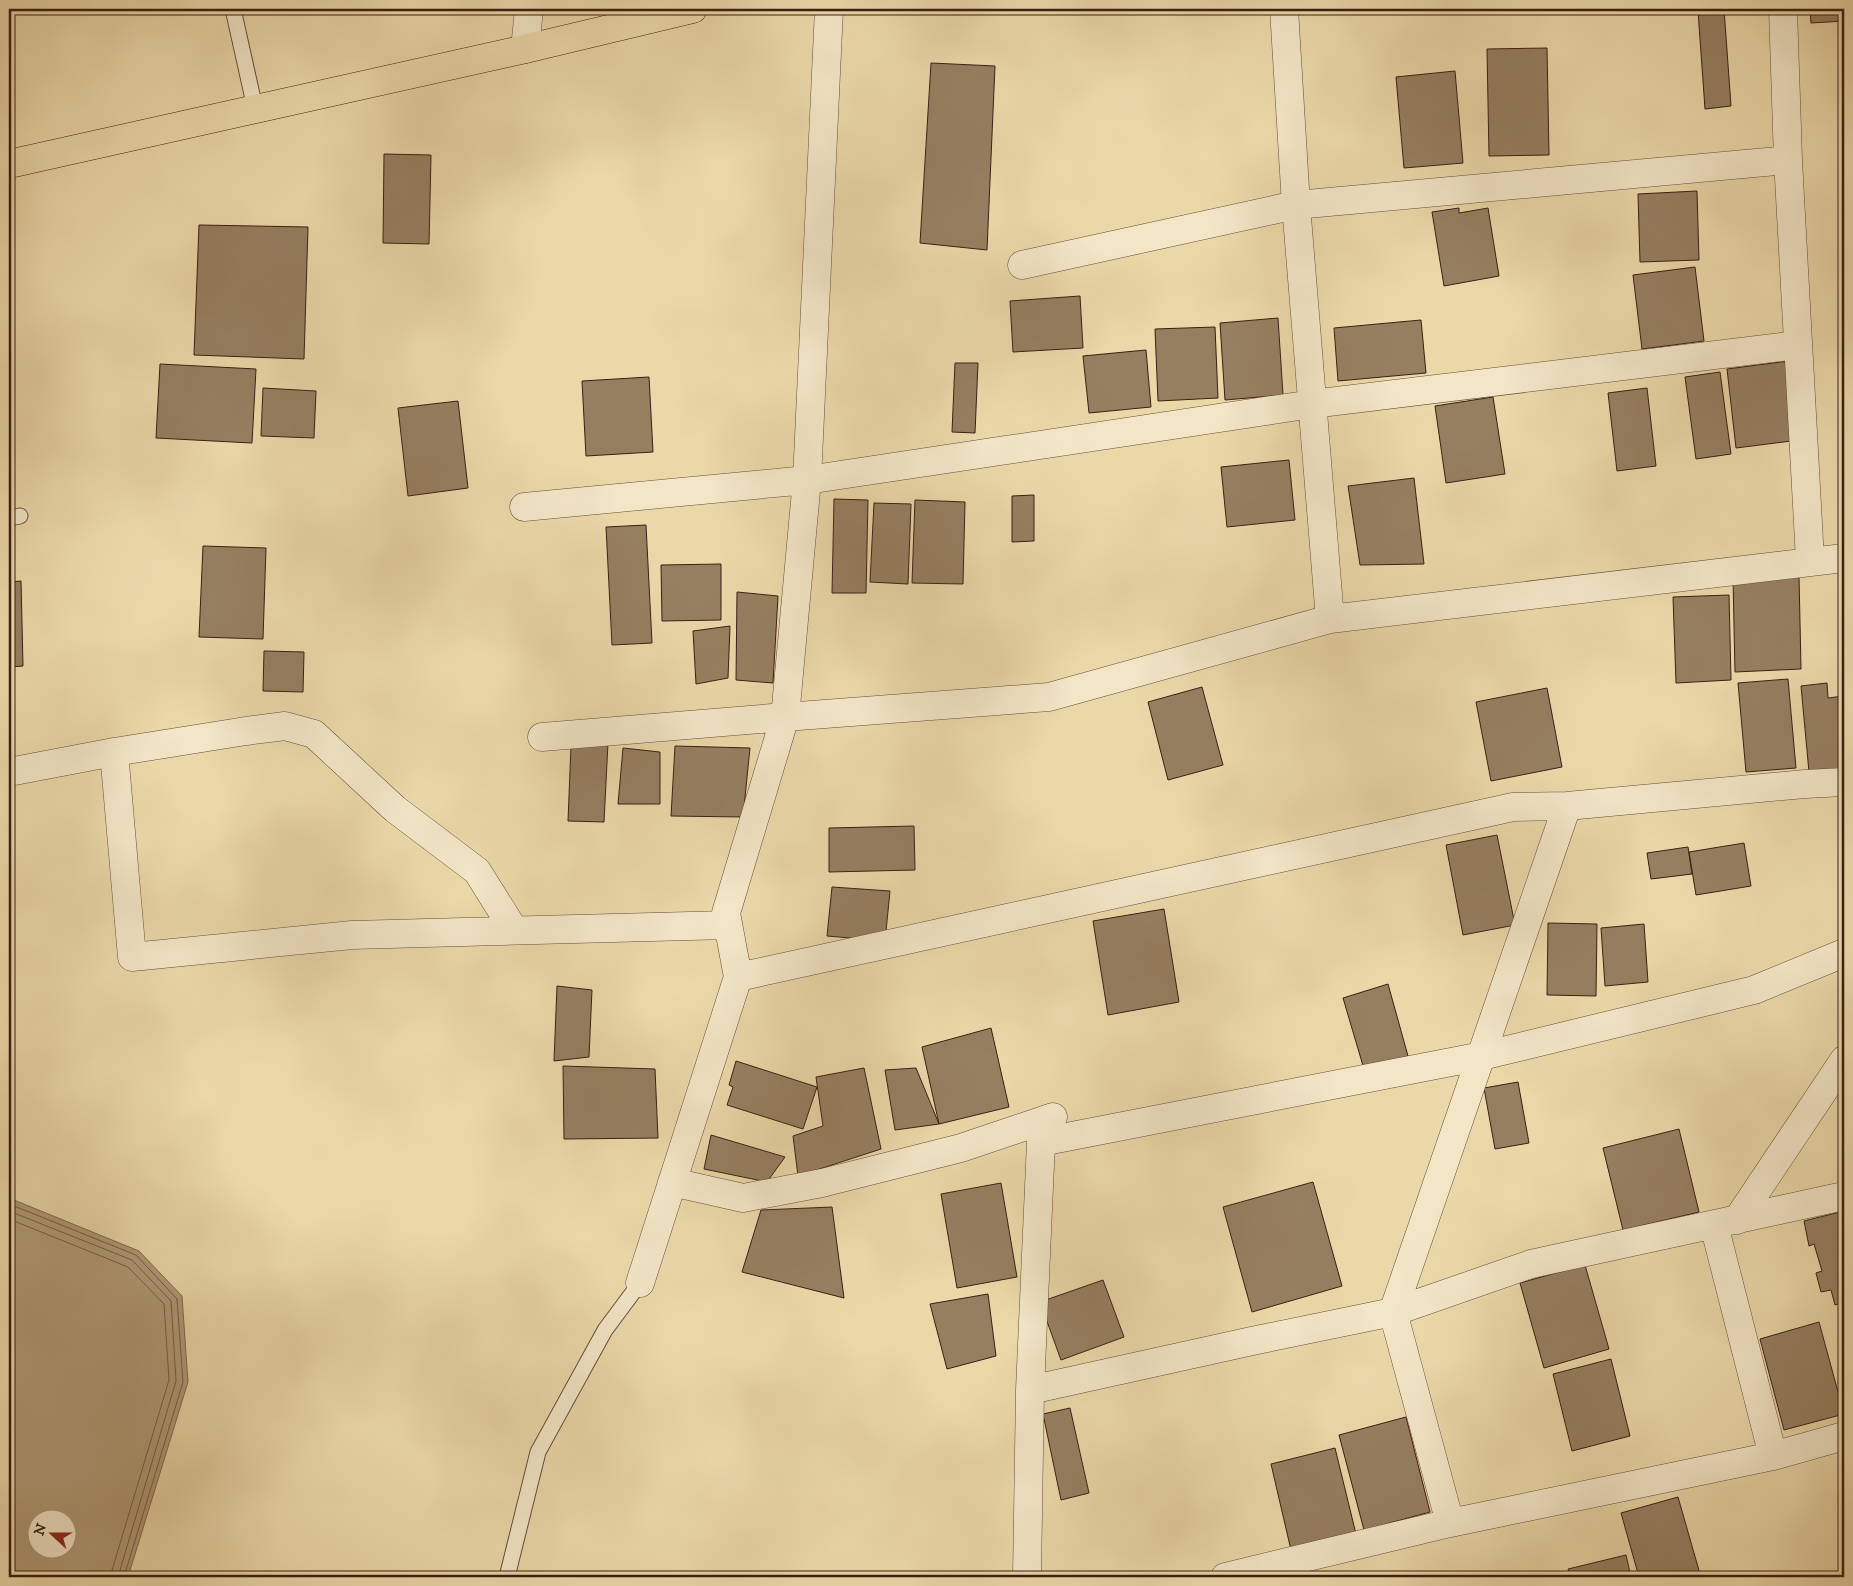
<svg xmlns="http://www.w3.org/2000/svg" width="1853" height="1586" font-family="'IM FELL DW Pica',serif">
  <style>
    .water { fill: #af9976; stroke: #80684e; fill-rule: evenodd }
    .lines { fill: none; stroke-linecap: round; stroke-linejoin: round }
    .shore { stroke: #745c44; stroke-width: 1 }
    .building { fill: #967f61; stroke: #3a1e13 }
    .lane-casing { stroke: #664c38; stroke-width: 17 }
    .street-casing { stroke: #664c38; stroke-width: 29 }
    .highway-casing { stroke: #3a1e13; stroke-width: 29 }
    .lane { stroke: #f2e6c7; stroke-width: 15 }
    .street { stroke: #f2e6c7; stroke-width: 28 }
    .highway { stroke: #ebd8a9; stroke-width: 28 }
  </style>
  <rect width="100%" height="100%" fill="#ebd8a9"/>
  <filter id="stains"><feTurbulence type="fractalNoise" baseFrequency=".004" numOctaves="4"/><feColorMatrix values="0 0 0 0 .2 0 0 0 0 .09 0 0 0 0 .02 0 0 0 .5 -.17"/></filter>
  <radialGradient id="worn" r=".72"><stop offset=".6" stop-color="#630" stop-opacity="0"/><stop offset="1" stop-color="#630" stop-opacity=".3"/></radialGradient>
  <!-- water -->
  <path class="water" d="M 9,1198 L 139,1251 L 182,1296 L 188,1382 L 128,1577 L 9,1577 ZM 38,1518 L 68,1518 L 68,1548 L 38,1548 Z"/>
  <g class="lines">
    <!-- shore -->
    <path class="shore" d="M 9,1204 L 136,1255 L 177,1299 L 183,1382 L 124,1577
      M 9,1211 L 132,1260 L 171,1301 L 176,1381 L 118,1577
      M 9,1219 L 128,1267 L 164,1304 L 169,1380 L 110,1577"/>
  </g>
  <!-- building -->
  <path class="building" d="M 1724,9 L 1731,106 L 1705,109 L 1698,11 Z
    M 1810,9 L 1844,9 L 1844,21 L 1811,23 Z
    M 1547,48 L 1549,155 L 1489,156 L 1487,49 Z
    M 931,63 L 995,66 L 987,250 L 920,243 Z
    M 1455,71 L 1463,163 L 1404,168 L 1396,77 Z
    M 384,154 L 431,155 L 429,244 L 383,243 Z
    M 1697,191 L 1699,260 L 1640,262 L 1638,194 Z
    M 1459,208 L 1459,213 L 1488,208 L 1499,276 L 1444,286 L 1432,212 Z
    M 199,225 L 308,227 L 304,359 L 194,355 Z
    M 1695,267 L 1704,341 L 1642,349 L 1633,275 Z
    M 1080,296 L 1083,348 L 1013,352 L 1010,301 Z
    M 1278,318 L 1283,395 L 1225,400 L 1220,323 Z
    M 1421,320 L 1426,373 L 1338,381 L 1334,328 Z
    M 1215,327 L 1218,398 L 1158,401 L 1155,329 Z
    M 1146,350 L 1151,407 L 1089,413 L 1083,356 Z
    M 1789,361 L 1799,440 L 1736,448 L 1727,369 Z
    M 955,363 L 978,363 L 975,433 L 952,432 Z
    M 160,364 L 256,369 L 252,443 L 156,438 Z
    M 1720,372 L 1731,454 L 1696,459 L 1685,377 Z
    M 649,377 L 653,452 L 586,456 L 582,381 Z
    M 263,388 L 316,391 L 314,438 L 261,436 Z
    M 1647,388 L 1656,466 L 1617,471 L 1608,393 Z
    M 1493,397 L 1505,474 L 1446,483 L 1435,406 Z
    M 458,401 L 468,488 L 408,496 L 398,408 Z
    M 1289,460 L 1295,520 L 1227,527 L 1221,467 Z
    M 1414,478 L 1424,564 L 1360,565 L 1348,486 Z
    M 1034,495 L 1034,541 L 1012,542 L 1012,496 Z
    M 834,499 L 868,500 L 866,593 L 832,593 Z
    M 915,500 L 965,502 L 963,584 L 912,583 Z
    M 874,503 L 911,504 L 908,584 L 870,582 Z
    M 646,525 L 652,643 L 612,645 L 606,527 Z
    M 203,546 L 266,548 L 263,639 L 199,637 Z
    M 721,564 L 721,620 L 662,621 L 661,565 Z
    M 1799,576 L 1801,669 L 1735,672 L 1733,578 Z
    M 21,581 L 23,666 L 9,667 L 9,582 Z
    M 737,592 L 778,596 L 773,683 L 736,680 Z
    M 1729,595 L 1731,680 L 1676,683 L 1673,597 Z
    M 730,626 L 728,678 L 696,684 L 693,631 Z
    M 264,651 L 304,652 L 303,692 L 263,691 Z
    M 1788,679 L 1796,768 L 1746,772 L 1738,683 Z
    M 1827,683 L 1828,698 L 1844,696 L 1844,769 L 1809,772 L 1801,686 Z
    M 1202,687 L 1223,765 L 1168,780 L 1148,702 Z
    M 1547,688 L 1562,767 L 1491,781 L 1476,702 Z
    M 608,743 L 604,822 L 568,821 L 571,746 Z
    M 675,746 L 750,748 L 743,817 L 671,816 Z
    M 623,748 L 660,752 L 660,804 L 618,804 Z
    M 914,826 L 915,870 L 829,872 L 829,828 Z
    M 1497,835 L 1515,925 L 1463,935 L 1446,845 Z
    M 1744,843 L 1751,886 L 1696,895 L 1689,852 Z
    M 1688,847 L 1692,874 L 1651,879 L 1647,853 Z
    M 832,887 L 890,891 L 885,941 L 827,936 Z
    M 1164,909 L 1179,1002 L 1108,1015 L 1093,921 Z
    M 1548,923 L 1597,924 L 1596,996 L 1547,995 Z
    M 1644,924 L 1648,982 L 1605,986 L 1601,928 Z
    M 1388,984 L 1408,1056 L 1364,1069 L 1343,998 Z
    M 557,986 L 592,990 L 589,1057 L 554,1061 Z
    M 991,1028 L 1009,1107 L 939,1124 L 922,1047 Z
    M 736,1061 L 817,1087 L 803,1129 L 727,1105 L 733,1087 L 729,1085 Z
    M 563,1066 L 655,1069 L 658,1138 L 564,1139 Z
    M 864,1068 L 881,1149 L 798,1176 L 793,1136 L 823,1126 L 816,1077 Z
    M 916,1068 L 939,1124 L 895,1130 L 885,1070 Z
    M 1518,1082 L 1529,1143 L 1495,1149 L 1484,1088 Z
    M 1679,1129 L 1699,1212 L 1623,1230 L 1603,1148 Z
    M 711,1135 L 785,1157 L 767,1182 L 704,1169 Z
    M 1313,1182 L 1342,1286 L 1252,1312 L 1223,1207 Z
    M 1001,1183 L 1017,1277 L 957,1288 L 941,1194 Z
    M 832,1207 L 844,1298 L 742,1272 L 761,1210 Z
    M 1844,1211 L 1844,1302 L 1835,1305 L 1831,1290 L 1821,1292 L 1816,1273 L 1822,1271 L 1814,1244 L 1809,1246 L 1804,1221 Z
    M 1585,1265 L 1609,1349 L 1544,1368 L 1520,1283 Z
    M 1103,1280 L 1124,1337 L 1061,1360 L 1040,1302 Z
    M 988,1294 L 996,1356 L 947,1369 L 930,1304 Z
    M 1819,1322 L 1844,1414 L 1784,1430 L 1760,1339 Z
    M 1611,1359 L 1630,1436 L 1572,1451 L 1553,1374 Z
    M 1070,1408 L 1089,1493 L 1061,1500 L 1043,1414 Z
    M 1406,1417 L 1430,1512 L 1364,1530 L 1339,1435 Z
    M 1335,1448 L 1356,1534 L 1291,1550 L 1271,1464 Z
    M 1678,1497 L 1700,1574 L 1687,1577 L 1639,1577 L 1621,1513 Z
    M 1626,1555 L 1631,1577 L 1570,1577 L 1568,1569 Z"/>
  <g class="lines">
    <defs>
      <path id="lane" d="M 233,9 L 255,108
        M 9,518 L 20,516
        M 507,1577 L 538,1452 L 605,1330 L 640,1283"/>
      <path id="street" d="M 1284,9 L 1296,205 L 1330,619
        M 1783,9 L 1788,160 L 1810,560
        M 525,49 L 529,9
        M 1022,265 L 1296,205 L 1788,160
        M 524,507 L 807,480 L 1312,404 L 1798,345
        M 542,737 L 785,717 L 1049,697 L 1330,619 L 1844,558
        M 114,752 L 132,957 L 352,935 L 728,925
        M 9,772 L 114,752 L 246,731 L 285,726 L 314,734 L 395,809 L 477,871 L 514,930
        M 738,977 L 1513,807 L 1567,806 L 1805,784 L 1844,782
        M 1041,1142 L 1482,1056 L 1754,990 L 1844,953
        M 672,1182 L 743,1198 L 822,1183 L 961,1148 L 1053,1117 L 1041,1142 L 1030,1390 L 1027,1577
        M 1737,1220 L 1844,1060
        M 1714,1225 L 1773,1456
        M 640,1283 L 738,977 L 726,913 L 785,717 L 807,480 L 829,9
        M 1393,1312 L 1567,806
        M 1393,1312 L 1531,1264 L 1844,1196
        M 1030,1390 L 1252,1341 L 1393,1312 L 1450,1523 L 1773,1456 L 1844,1436
        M 1225,1577 L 1450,1523"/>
      <path id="highway" d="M 9,164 L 525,49 L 693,9"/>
    </defs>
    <!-- lane casing -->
    <use href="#lane" class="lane-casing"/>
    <!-- street casing -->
    <use href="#street" class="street-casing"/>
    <!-- highway casing -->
    <use href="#highway" class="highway-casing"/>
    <!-- lane -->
    <use href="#lane" class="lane"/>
    <!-- street -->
    <use href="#street" class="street"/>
    <!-- highway -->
    <use href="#highway" class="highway"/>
  </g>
  <!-- margin -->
  <rect width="1853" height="1586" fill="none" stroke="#ebd8a9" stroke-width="30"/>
  <rect x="10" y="10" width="1833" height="1566" fill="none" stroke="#3a1e13" stroke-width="2.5"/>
  <rect x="15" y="15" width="1823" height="1556" fill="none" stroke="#3a1e13"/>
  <!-- north arrow -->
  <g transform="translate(52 1534) rotate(291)"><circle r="24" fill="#f2e6c7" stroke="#a8967f"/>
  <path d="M0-4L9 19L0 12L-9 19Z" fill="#8f2418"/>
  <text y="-8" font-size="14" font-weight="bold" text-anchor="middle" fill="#3a1e13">N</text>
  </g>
  <rect width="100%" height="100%" filter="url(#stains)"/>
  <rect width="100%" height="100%" fill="url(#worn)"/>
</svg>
